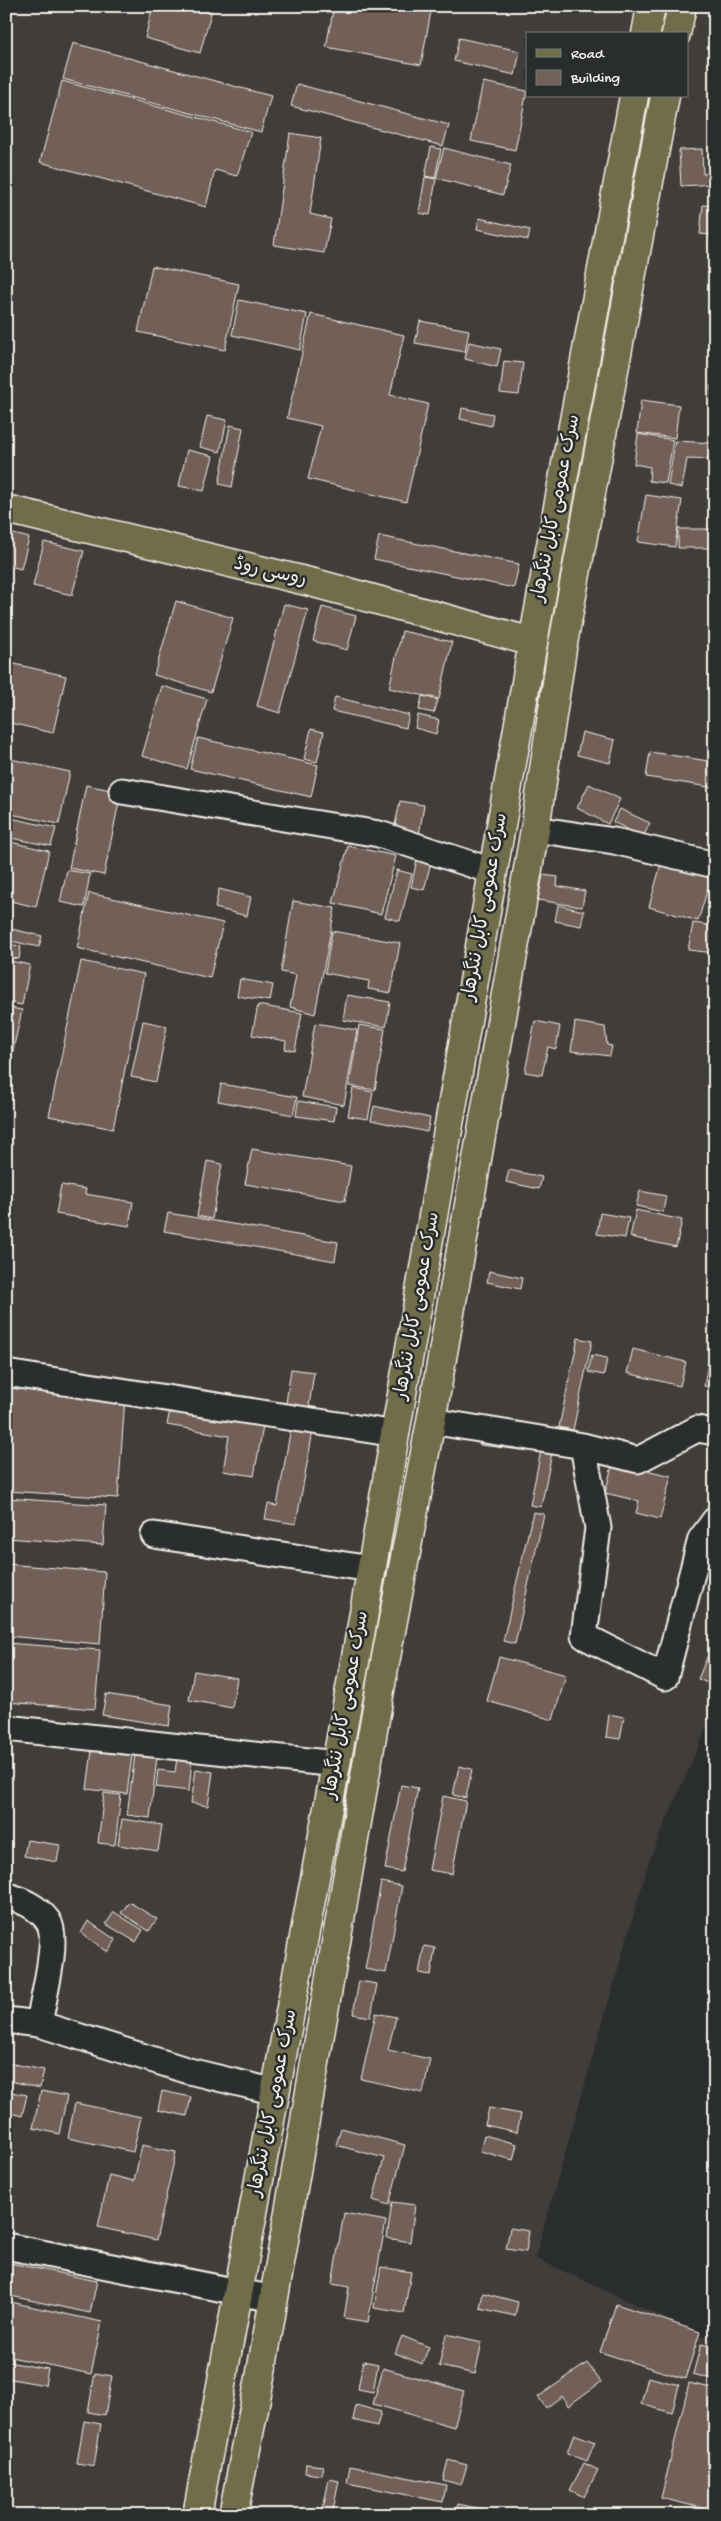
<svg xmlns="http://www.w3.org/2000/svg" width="721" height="2521" font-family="'Gochi Hand','Playpen Sans Arabic',sans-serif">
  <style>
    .built { fill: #403d3b; fill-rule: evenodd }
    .building { fill: #726159; stroke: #f4f1e8 }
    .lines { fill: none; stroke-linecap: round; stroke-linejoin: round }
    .minor-casing { stroke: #f4f1e8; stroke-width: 29 }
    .major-casing { stroke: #f4f1e8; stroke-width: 31 }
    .highway-casing { stroke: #f4f1e8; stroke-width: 31 }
    .minor { stroke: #2a2d2e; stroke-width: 25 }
    .major { stroke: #716d4b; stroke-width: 28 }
    .highway { stroke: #716d4b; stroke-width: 28 }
    .labels { text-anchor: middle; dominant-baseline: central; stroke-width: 5; stroke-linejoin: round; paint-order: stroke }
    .street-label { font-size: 19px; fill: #f4f1e8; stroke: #2a2d2e }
  </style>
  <rect width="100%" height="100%" fill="#2a2d2e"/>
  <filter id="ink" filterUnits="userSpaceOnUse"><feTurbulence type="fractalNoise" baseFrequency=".02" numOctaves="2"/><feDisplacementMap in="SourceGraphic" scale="10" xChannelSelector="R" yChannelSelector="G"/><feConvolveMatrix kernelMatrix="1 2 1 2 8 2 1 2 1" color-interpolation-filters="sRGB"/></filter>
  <g filter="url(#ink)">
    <!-- built -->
    <path class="built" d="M 6,6 L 715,6 L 715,1708 L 649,1861 L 535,2258 L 715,2341 L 715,2515 L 6,2515 ZM 527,34 L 687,34 L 687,96 L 527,96 Z"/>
    <!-- building -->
    <path class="building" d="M 153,6 L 213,6 L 200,53 L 145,38 Z
      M 334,6 L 432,6 L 421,65 L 326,47 Z
      M 459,38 L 520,51 L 515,75 L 454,61 Z
      M 73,43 L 271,96 L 261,132 L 63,79 Z
      M 62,81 L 251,132 L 237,176 L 215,170 L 206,207 L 40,162 Z
      M 483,82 L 527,91 L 515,150 L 471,141 Z
      M 297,84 L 449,125 L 443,146 L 291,106 Z
      M 290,133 L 321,138 L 310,214 L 331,219 L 324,253 L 274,245 Z
      M 431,147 L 441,149 L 435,178 L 425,176 Z
      M 444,148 L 511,165 L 503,195 L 436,178 Z
      M 702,149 L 703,174 L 715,173 L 715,184 L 681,186 L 679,150 Z
      M 425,177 L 436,179 L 430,215 L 419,213 Z
      M 703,205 L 715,206 L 711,235 L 700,234 Z
      M 479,218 L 530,230 L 528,240 L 477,229 Z
      M 152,266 L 239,284 L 225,350 L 138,332 Z
      M 239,300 L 307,314 L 300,350 L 232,335 Z
      M 311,314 L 404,335 L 390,395 L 428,404 L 406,502 L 308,479 L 321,426 L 287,418 Z
      M 420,321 L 469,330 L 465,352 L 415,343 Z
      M 469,342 L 501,349 L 497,367 L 465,359 Z
      M 504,361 L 523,363 L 519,395 L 500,393 Z
      M 715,385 L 715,419 L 710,386 Z
      M 641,400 L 679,405 L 675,438 L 637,433 Z
      M 462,408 L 493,414 L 491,426 L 460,419 Z
      M 207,416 L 227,420 L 220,452 L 200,447 Z
      M 230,425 L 243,428 L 232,487 L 219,484 Z
      M 638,434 L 673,440 L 666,483 L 649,481 L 650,467 L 634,464 Z
      M 675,441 L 715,443 L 715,460 L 687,459 L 682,488 L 668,485 Z
      M 187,450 L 213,456 L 204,491 L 179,486 Z
      M 646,495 L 682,500 L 675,547 L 638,542 Z
      M 678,529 L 715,529 L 715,548 L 678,548 Z
      M 6,532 L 29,538 L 21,569 L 6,565 Z
      M 379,536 L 519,564 L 514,588 L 374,559 Z
      M 44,542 L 84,551 L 72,595 L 33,586 Z
      M 176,601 L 233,618 L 211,692 L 154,675 Z
      M 284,604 L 308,610 L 280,713 L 257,706 Z
      M 322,607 L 356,616 L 347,650 L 313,641 Z
      M 402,631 L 452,642 L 439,699 L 389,688 Z
      M 6,662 L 66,676 L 53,733 L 6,722 Z
      M 162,686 L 207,699 L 187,769 L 142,756 Z
      M 422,696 L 438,700 L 434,713 L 419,710 Z
      M 335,697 L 409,715 L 406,728 L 332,711 Z
      M 418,715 L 439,720 L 436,734 L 415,728 Z
      M 311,729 L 324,732 L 317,762 L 304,759 Z
      M 582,732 L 615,740 L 610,763 L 577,755 Z
      M 198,738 L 318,765 L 311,797 L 190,769 Z
      M 650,752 L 715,762 L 715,788 L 646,777 Z
      M 6,758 L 70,772 L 59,824 L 6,813 Z
      M 589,784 L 620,799 L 608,824 L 577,808 Z
      M 86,785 L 121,792 L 104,875 L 69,868 Z
      M 400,801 L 424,805 L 419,835 L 394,830 Z
      M 620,809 L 650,823 L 643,837 L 613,822 Z
      M 6,817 L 56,828 L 51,846 L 6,837 Z
      M 6,841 L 49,851 L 36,907 L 6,900 Z
      M 348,846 L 396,856 L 381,914 L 333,903 Z
      M 417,859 L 431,862 L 424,890 L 411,887 Z
      M 661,864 L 711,878 L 698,921 L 649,907 Z
      M 67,870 L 90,874 L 84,907 L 60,902 Z
      M 397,870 L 412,874 L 400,921 L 385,917 Z
      M 543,875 L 558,877 L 557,886 L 585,891 L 582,907 L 538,900 Z
      M 219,889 L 251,897 L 247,916 L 215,908 Z
      M 89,893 L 223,923 L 210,978 L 77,948 Z
      M 293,901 L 335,908 L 315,1014 L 290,1007 L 296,975 L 281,972 Z
      M 558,905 L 584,911 L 581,926 L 555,921 Z
      M 693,923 L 715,926 L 715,953 L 688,950 Z
      M 7,928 L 42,936 L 39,947 L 6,940 Z
      M 332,931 L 400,943 L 391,993 L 368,989 L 369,981 L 325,973 Z
      M 6,944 L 21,946 L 19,959 L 6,957 Z
      M 6,960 L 30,965 L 22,1005 L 6,1002 Z
      M 81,961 L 144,974 L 113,1129 L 49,1116 Z
      M 240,979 L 273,985 L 270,1001 L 237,996 Z
      M 347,995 L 390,1002 L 386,1027 L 343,1020 Z
      M 258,1005 L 302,1013 L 295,1051 L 285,1049 L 286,1041 L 252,1035 Z
      M 6,1007 L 22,1010 L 11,1059 L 6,1058 Z
      M 143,1021 L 167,1026 L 156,1082 L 131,1077 Z
      M 535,1021 L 560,1026 L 556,1049 L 548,1047 L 542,1075 L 525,1072 Z
      M 575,1022 L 605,1027 L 607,1045 L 612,1046 L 610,1056 L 571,1051 Z
      M 315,1023 L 357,1030 L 344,1105 L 302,1097 Z
      M 359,1025 L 385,1029 L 375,1090 L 349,1086 Z
      M 6,1060 L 13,1062 L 7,1094 L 6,1094 Z
      M 221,1084 L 297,1097 L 293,1115 L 218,1101 Z
      M 353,1088 L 373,1092 L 368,1119 L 348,1116 Z
      M 298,1101 L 336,1107 L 334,1121 L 296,1116 Z
      M 374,1106 L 430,1118 L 427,1132 L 371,1120 Z
      M 252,1149 L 351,1166 L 345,1201 L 245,1184 Z
      M 207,1161 L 222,1164 L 212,1219 L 197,1216 Z
      M 509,1170 L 542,1177 L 539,1189 L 506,1182 Z
      M 61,1185 L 86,1189 L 85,1194 L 133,1202 L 129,1226 L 56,1214 Z
      M 640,1191 L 666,1196 L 663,1212 L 636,1206 Z
      M 636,1210 L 682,1220 L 676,1247 L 630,1237 Z
      M 168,1213 L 338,1242 L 335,1261 L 164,1231 Z
      M 600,1213 L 629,1218 L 625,1238 L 597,1234 Z
      M 489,1271 L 522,1278 L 520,1289 L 487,1282 Z
      M 578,1338 L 592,1341 L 573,1430 L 559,1427 Z
      M 633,1349 L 686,1362 L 680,1386 L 627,1373 Z
      M 592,1355 L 607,1358 L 604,1375 L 588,1372 Z
      M 708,1362 L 715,1364 L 715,1388 L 704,1386 Z
      M 291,1369 L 314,1372 L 309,1407 L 286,1403 Z
      M 6,1388 L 125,1397 L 118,1498 L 6,1491 Z
      M 171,1405 L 264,1421 L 254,1476 L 223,1471 L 229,1436 L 167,1425 Z
      M 291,1427 L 313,1431 L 296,1524 L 265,1519 L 268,1504 L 277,1506 Z
      M 482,1432 L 523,1438 L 521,1450 L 480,1445 Z
      M 542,1446 L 553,1448 L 541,1507 L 530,1505 Z
      M 613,1462 L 671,1476 L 660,1519 L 636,1513 L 639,1501 L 605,1493 Z
      M 6,1498 L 106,1505 L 103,1545 L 6,1538 Z
      M 533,1512 L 544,1514 L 515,1644 L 503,1641 Z
      M 6,1564 L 105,1572 L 100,1644 L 6,1636 Z
      M 715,1638 L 715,1686 L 698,1679 Z
      M 6,1643 L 100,1650 L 95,1709 L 6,1702 Z
      M 499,1657 L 566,1675 L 553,1720 L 487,1701 Z
      M 194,1671 L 237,1678 L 232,1708 L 189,1700 Z
      M 106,1694 L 172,1705 L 169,1726 L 102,1715 Z
      M 609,1714 L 624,1717 L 620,1739 L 606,1737 Z
      M 92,1750 L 132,1755 L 127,1794 L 87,1789 Z
      M 135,1754 L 157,1757 L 150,1818 L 127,1815 Z
      M 177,1758 L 192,1760 L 189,1791 L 156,1787 L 158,1770 L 175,1772 Z
      M 459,1766 L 472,1769 L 466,1798 L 453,1795 Z
      M 196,1769 L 213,1772 L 208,1806 L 191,1803 Z
      M 401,1785 L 418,1788 L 402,1872 L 385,1869 Z
      M 104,1793 L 121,1795 L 115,1845 L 98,1843 Z
      M 443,1796 L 466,1801 L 452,1874 L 429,1870 Z
      M 122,1819 L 162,1825 L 158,1851 L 118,1845 Z
      M 27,1840 L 60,1845 L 57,1862 L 24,1856 Z
      M 381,1882 L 402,1886 L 386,1973 L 365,1969 Z
      M 129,1902 L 157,1919 L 149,1931 L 121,1913 Z
      M 114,1912 L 143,1930 L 136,1942 L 106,1924 Z
      M 88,1921 L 116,1940 L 108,1952 L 81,1933 Z
      M 424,1946 L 435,1948 L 431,1975 L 419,1973 Z
      M 359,1981 L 377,1984 L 371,2017 L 353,2014 Z
      M 376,2013 L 396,2017 L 388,2050 L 430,2059 L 423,2093 L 361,2079 Z
      M 8,2063 L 44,2070 L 40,2088 L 6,2080 Z
      M 41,2091 L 67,2096 L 59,2134 L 33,2128 Z
      M 162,2091 L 191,2097 L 187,2116 L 158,2110 Z
      M 11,2092 L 27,2095 L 22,2116 L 7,2112 Z
      M 75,2103 L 141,2117 L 133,2152 L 68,2138 Z
      M 489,2108 L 521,2114 L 517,2132 L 485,2125 Z
      M 341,2128 L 405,2145 L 389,2205 L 373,2200 L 384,2158 L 336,2145 Z
      M 484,2135 L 517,2144 L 513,2160 L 480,2151 Z
      M 142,2145 L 176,2152 L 156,2240 L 98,2227 L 109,2175 L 134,2181 Z
      M 392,2202 L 415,2205 L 410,2242 L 387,2238 Z
      M 344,2213 L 386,2221 L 368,2322 L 344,2318 L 349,2287 L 332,2284 Z
      M 510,2228 L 529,2231 L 526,2252 L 506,2249 Z
      M 6,2262 L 97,2281 L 90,2313 L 6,2295 Z
      M 381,2267 L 411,2272 L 404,2313 L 374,2308 Z
      M 483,2293 L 518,2302 L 515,2316 L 480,2308 Z
      M 6,2301 L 102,2322 L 91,2374 L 6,2356 Z
      M 616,2304 L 700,2332 L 685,2379 L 600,2352 Z
      M 446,2334 L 482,2342 L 475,2374 L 439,2366 Z
      M 402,2336 L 429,2347 L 422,2364 L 395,2353 Z
      M 701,2344 L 715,2347 L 715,2380 L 693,2374 Z
      M 363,2361 L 378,2364 L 373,2392 L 358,2389 Z
      M 8,2362 L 48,2369 L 45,2385 L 6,2378 Z
      M 587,2363 L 601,2382 L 568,2406 L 562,2396 L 546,2408 L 538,2397 Z
      M 383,2368 L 464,2391 L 454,2427 L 373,2404 Z
      M 95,2373 L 112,2376 L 105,2415 L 88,2412 Z
      M 648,2377 L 679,2385 L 672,2413 L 641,2404 Z
      M 689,2383 L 715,2389 L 715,2493 L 710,2510 L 661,2498 Z
      M 356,2405 L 381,2412 L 377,2426 L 353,2420 Z
      M 84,2421 L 101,2424 L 94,2466 L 77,2463 Z
      M 574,2434 L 595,2442 L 587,2461 L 567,2453 Z
      M 448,2460 L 467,2465 L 461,2485 L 443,2480 Z
      M 584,2463 L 598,2470 L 584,2497 L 570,2490 Z
      M 306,2464 L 323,2466 L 321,2475 L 305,2473 Z
      M 350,2466 L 446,2485 L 443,2502 L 347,2483 Z
      M 329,2479 L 339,2481 L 332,2515 L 322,2514 Z
      M 458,2504 L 489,2511 L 488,2515 L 455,2515 Z"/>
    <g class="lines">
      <defs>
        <path id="minor" d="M 122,791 L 379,834 L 492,871
          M 535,829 L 614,841 L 715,865
          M 6,1373 L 396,1434
          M 431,1421 L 583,1446 L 638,1460 L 697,1429 L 715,1432
          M 583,1446 L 598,1528 L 584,1636 L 665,1677 L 701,1539 L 715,1520
          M 154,1535 L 371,1569
          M 6,1728 L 336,1764
          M 6,1895 C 23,1901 37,1906 48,1921 C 60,1938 42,2003 39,2024
          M 6,2020 L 39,2024 L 189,2071 L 276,2092
          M 6,2246 L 274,2299"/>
        <path id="major" d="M 6,509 L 314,583 L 533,642"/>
        <path id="highway" d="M 646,34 L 651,6
          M 676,34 L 682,6
          M 197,2515 L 362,1624 L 533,642 L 634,96
          M 233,2515 L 260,2378 L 383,1673 L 431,1421 L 535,829 L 562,649 L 665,96"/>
      </defs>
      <!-- minor casing -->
      <use href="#minor" class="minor-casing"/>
      <!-- major casing -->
      <use href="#major" class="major-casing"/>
      <!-- highway casing -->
      <use href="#highway" class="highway-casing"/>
      <!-- minor -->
      <use href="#minor" class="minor"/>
      <!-- major -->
      <use href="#major" class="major"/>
      <!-- highway -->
      <use href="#highway" class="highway"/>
    </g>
  </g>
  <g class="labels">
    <!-- street labels -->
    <g class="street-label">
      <text transform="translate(557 508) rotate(-79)">سرک عمومی کابل ننگرهار</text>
      <text transform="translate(270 573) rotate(13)">روسی روڈ</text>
      <text transform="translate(486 907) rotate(-80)">سرک عمومی کابل ننگرهار</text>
      <text transform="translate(418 1306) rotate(-80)">سرک عمومی کابل ننگرهار</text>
      <text transform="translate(347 1705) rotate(-80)">سرک عمومی کابل ننگرهار</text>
      <text transform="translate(274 2103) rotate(-79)">سرک عمومی کابل ننگرهار</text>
    </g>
  </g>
  <!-- margin -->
  <rect width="721" height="2521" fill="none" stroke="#2a2d2e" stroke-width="25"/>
  <rect x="12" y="12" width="696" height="2496" fill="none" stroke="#f4f1e8" stroke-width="2" filter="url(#ink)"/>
  <!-- legend -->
  <rect x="526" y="32" width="162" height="65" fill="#2a2d2e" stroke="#7b7b78"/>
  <rect x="536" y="49" width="25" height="8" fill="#716d4b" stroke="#7b7b78"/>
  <text x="571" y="58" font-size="15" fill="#f4f1e8">Road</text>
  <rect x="536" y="70" width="25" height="15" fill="#726159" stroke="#7b7b78"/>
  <text x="571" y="82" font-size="15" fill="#f4f1e8">Building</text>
</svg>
